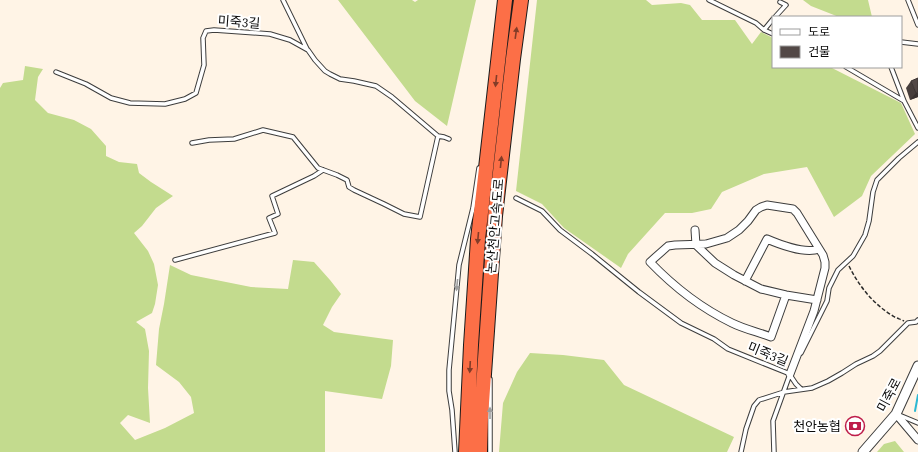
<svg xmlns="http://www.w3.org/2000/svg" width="918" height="452" font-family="'Source Serif 4','Noto Sans KR',serif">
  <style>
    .forest { fill: #c3db8e }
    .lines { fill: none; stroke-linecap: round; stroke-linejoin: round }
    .stream { stroke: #2cb8d3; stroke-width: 2 }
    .service-casing { stroke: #3d3d3d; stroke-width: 5.5 }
    .minor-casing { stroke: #3d3d3d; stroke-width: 9 }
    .tertiary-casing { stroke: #3d3d3d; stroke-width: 11 }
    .motorway-casing { stroke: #1b1b1b; stroke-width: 16 }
    .path { stroke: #2c2c2c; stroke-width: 1.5; stroke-dasharray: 4 2; stroke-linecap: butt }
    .service { stroke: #fff; stroke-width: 3.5 }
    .minor { stroke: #fff; stroke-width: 7 }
    .tertiary { stroke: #fff; stroke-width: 9 }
    .motorway { stroke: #fc6f47; stroke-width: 14 }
    .wall { fill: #473e3c }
    .shaded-wall { fill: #393231 }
    .building { fill: #524846; stroke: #393231 }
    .oneway { fill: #833c28 }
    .oneway2 { fill: #9d9d9d }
    .labels { text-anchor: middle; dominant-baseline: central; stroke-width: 4; stroke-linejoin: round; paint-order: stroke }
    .street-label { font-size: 13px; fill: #0a0a0a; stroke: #fff }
    .poi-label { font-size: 13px; fill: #0a0a0a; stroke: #fff; text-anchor: end }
  </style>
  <rect width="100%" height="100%" fill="#fff4e6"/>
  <!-- forest -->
  <path class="forest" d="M 338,0 L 412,0 L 415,2 L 418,0 L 476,0 L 447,126 L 415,101 Z
    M 537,0 L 646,0 L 652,5 L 681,3 L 690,5 L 702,20 L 735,20 L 752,44 L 761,32 L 773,38 L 773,67 L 830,67 L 901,103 L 915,134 L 871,176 L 862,196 L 834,217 L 807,167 L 764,174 L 722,192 L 711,209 L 692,213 L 665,213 L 628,254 L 621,268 L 564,228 L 542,204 L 516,191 Z
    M 803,0 L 868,0 L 872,17 L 839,17 L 811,6 Z
    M 25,66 L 43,69 L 38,77 L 35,100 L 48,113 L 74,120 L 91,129 L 106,146 L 106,156 L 119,162 L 137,164 L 139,173 L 151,182 L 173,196 L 156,208 L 142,226 L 134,233 L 148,251 L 154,264 L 158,285 L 155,304 L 152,313 L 136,322 L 145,329 L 149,351 L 148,388 L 150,423 L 128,415 L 120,423 L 135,440 L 165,428 L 194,413 L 191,397 L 179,382 L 156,365 L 159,329 L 164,304 L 170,265 L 191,275 L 251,287 L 288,289 L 293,260 L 314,262 L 330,280 L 341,294 L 332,307 L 323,325 L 334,332 L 393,340 L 391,366 L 382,399 L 325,391 L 325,452 L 0,452 L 0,88 L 3,83 L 23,80 Z
    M 530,353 L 563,355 L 604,360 L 624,385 L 734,437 L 727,452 L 499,452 L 503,403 L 517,372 Z
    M 895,441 L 904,452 L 877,452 L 884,444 Z"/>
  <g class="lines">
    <!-- stream -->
    <path class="stream" d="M 915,411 L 918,395"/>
    <defs>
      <path id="service" d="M 283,0 L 307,49
        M 709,0 L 756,23 L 764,30 L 773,34
        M 908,0 L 918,25
        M 775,17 L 786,5 L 780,2
        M 764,30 L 773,19
        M 901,42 L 918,44
        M 846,67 L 904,101
        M 891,67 L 904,101 L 918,128
        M 56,72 L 86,84 L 111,98 L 130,103 L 165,104 L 185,99 L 196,93 L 204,65 L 203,38 L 206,31 L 214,30 L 270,34 L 290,40 L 308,50 L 315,60 L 325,71 L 330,74 L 340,79 L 354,81 L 376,86 L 392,97 L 438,136 L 444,137 L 449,139
        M 192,143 L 209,140 L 234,139 L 263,130 L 293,137 L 318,168 L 337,175 L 347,180 L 349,187 L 354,190 L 384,204 L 404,214 L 420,217 L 438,136
        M 516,198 L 542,211 L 560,230 L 592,254 L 639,292 L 681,323 L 714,339 L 728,349 L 790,374 L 791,373
        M 175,260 L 275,233 L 269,218 L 278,214 L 272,196 L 314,176 L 323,170
        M 801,353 L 827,301 L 829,288 L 838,270 L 853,256 L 865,235 L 869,221 L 873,192 L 877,180 L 899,158 L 918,142
        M 790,375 L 796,384 L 801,389
        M 899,415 L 918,423
        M 455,452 L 452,410 L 449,391 L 449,370 L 459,265 L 473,208 L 479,168
        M 490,452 L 490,379
        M 741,452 L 746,429 L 754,406 L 759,400 L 784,392 L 812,388 L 828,381 L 842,373 L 856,364 L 873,356 L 880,351 L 908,323 L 916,322 L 918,320
        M 774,452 L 773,421 L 790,374"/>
      <path id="minor" d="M 695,230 L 696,245 L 715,263 L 734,275 L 761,289 L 786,295 L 817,300
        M 745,281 L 767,239 C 781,245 805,254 819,249
        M 786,295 L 771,337 C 758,332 744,329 732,323 C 701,308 674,287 650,262 L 668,246 L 675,245 L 706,244 L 727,238 L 739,230 L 748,221 L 756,210 L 761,207 L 767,205 L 793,209 L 797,213 L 823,255 L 825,262 L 825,268 L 814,311 L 790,374
        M 896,414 L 918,440"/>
      <path id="tertiary" d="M 863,452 L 896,414 L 918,366"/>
      <path id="motorway" d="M 466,452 L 471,345 L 478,239 L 505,0
        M 480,452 L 481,417 L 495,216 L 513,59 L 521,0"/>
    </defs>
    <!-- service casing -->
    <use href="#service" class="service-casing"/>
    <!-- minor casing -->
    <use href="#minor" class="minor-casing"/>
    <!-- tertiary casing -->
    <use href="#tertiary" class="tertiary-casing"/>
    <!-- motorway casing -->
    <use href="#motorway" class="motorway-casing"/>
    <!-- path -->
    <path class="path" d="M 849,266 C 859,286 873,304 893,316 C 896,318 900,319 904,321"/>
    <!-- service -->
    <use href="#service" class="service"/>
    <!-- minor -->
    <use href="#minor" class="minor"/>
    <!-- tertiary -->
    <use href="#tertiary" class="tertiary"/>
    <!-- motorway -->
    <use href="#motorway" class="motorway"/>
  </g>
  <!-- wall -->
  <path class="wall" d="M 911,81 L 918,97 L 910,100 L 906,88 Z"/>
  <!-- shaded-wall -->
  <path class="shaded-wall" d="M 918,92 L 918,97 L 910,100 L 916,93 Z"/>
  <!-- building -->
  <path class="building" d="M 918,78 L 918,92 L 916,93 L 911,81 Z"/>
  <!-- one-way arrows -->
  <defs><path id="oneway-solid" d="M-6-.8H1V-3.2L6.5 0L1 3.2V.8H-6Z"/></defs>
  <g class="oneway">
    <use href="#oneway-solid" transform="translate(516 33) rotate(-82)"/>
    <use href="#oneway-solid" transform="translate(496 81) rotate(96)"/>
    <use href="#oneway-solid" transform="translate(501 162) rotate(-84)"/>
    <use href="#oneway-solid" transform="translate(478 238) rotate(95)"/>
    <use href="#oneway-solid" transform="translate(470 367) rotate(93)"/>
  </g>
  <g class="oneway2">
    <use href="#oneway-solid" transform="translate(457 285) rotate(96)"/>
    <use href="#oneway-solid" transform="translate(490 413) rotate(-90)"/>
  </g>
  <!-- icons -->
  <defs>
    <symbol id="bank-ring" viewBox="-11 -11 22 22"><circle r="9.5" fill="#fff" stroke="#be1d4a" stroke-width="1.5"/><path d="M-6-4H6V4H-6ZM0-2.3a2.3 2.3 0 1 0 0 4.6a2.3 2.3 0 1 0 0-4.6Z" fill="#be1d4a"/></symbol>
  </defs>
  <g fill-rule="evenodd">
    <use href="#bank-ring" x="844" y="415" width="22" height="22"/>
  </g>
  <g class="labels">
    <!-- street labels -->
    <g class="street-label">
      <text transform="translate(239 22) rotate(4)">미죽3길</text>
      <text transform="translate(495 226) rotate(-85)">논산천안고속도로</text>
      <text transform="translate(768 354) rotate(22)">미죽3길</text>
      <text transform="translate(889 395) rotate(-62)">미죽로</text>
    </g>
    <!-- poi labels -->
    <g class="poi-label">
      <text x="841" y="426">천안농협</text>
    </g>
  </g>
  <!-- legend -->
  <rect x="772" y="16" width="130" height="52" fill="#ffffff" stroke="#9d9d9d"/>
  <rect x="780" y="29" width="20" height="6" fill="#ffffff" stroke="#9d9d9d"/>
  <text x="808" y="36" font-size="12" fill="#0a0a0a">도로</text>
  <rect x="780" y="46" width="20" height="12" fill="#524846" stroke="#9d9d9d"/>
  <text x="808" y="56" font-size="12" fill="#0a0a0a">건물</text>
</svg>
